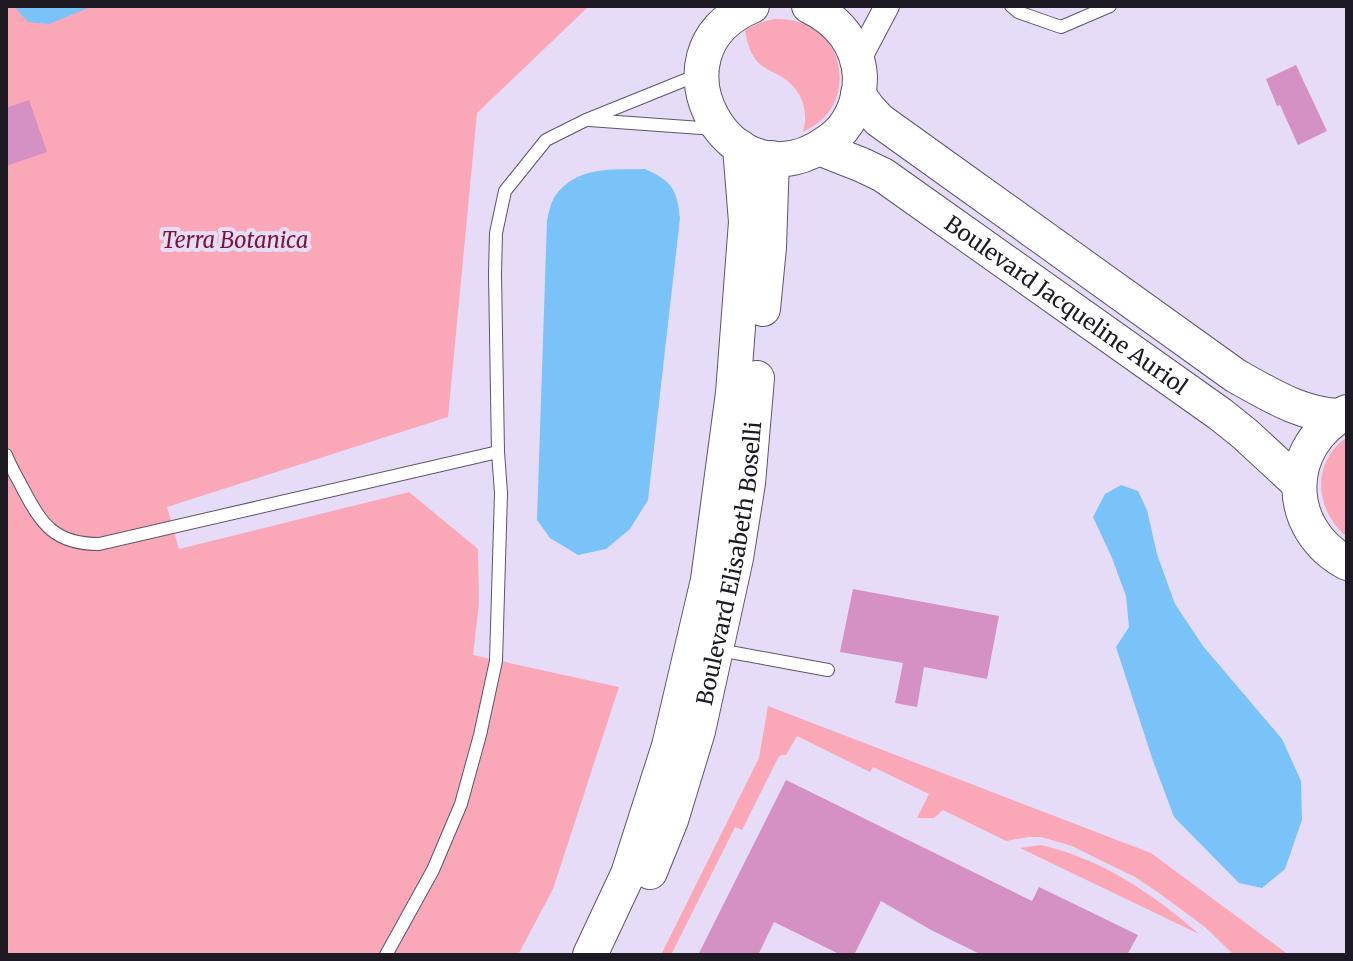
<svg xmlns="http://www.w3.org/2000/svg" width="1353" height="961" font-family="Merriweather,serif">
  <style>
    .green { fill: #faa8b7 }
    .water { fill: #79c3f8 }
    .building { fill: #d590c4 }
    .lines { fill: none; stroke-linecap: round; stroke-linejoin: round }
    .lane-casing { stroke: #5e546b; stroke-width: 14 }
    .street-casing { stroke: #5e546b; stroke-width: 26 }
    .secondary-casing { stroke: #5e546b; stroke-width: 36 }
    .lane { stroke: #fff; stroke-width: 12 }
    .street { stroke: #fff; stroke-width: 24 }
    .secondary { stroke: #fff; stroke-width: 34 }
    .labels { text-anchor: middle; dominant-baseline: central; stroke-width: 8; stroke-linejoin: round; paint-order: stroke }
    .park-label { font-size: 22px; font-style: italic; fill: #7b1637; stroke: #e7dcf7 }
    .street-label { font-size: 22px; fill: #1e1a24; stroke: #e7dcf7 }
  </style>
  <rect width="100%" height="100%" fill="#e7dcf7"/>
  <!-- green -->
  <path class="green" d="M 6,6 L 589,6 L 477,113 L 448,417 L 167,507 L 179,549 L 409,492 L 478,549 L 479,603 L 473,655 L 619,687 L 553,889 L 518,955 L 6,955 Z
    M 774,19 C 785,19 794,20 805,24 C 840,38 850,84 828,113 C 821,122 812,127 803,132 C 809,110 802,90 782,77 C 773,71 763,69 756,60 C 749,51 747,41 745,30 L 759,23 Z
    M 1347,437 L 1347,537 C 1315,510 1310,463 1347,437 Z
    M 768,706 L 1151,853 L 1289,955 L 1234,955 L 1205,927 L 1159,893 L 1135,877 L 1100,860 L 1072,846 L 1041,837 L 1028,837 L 1006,841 L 943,810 L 934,818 L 917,818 L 929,794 L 873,767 L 870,772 L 797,736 L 786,755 L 781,755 L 778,758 L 742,830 L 735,827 L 671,955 L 661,955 L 759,758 Z
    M 1041,845 C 1100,858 1155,895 1199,934 L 1020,848 Z"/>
  <!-- water -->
  <path class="water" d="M 16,6 L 93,6 L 49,24 L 28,22 L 17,10 Z
    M 645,169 C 672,181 677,189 680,218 L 648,500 L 630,529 L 606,549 L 578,555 L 550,538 L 537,520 L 547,220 C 549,212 551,202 555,196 C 578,165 612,170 645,169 Z
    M 1121,485 L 1138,491 L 1147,510 L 1157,554 L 1175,604 L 1203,646 L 1282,739 L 1301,781 L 1302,820 L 1285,869 L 1262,888 L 1239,883 L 1174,817 L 1152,758 L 1116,647 L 1129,627 L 1126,596 L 1112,558 L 1093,517 L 1105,494 Z"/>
  <!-- building -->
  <path class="building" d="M 1296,65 L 1327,131 L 1298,145 L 1280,105 L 1277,106 L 1266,79 Z
    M 29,100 L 47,152 L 6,166 L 6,108 Z
    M 853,589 L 999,616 L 987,679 L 924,667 L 917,707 L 895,703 L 903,663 L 840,652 Z
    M 786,780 L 1032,901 L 1039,887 L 1138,935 L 1127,955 L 982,955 L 931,930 L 881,901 L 854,955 L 841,955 L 774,922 L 758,955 L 698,955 Z"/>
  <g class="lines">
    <defs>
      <path id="lane" d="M 1011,6 L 1018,12 L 1061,27 L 1110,6
        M 589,120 L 715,129
        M 6,455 C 10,466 17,477 23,489 C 42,525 55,544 99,544 L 498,452
        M 719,650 L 828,670
        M 386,955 L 433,870 L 461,804 L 480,735 L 496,661 L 501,493 L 498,452 L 495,274 L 496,233 L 505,191 L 546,140 L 586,120 L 700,74"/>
      <path id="street" d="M 858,61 L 887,6"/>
      <g id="secondary">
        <path d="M 752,6 C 642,52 732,213 829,141 C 850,127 860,102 860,77 C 858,44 838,20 809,6"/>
        <path d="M 858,94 L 868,108 L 879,120 L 1236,376 C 1269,394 1301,415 1340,416"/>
        <path id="s1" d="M 819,148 L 862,165 L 883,175 L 1220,414 L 1245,434 L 1299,484"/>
        <path d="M 763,309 L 769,247 L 772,158"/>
        <path d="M 1347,412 C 1283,446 1284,529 1347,563"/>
        <path id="s2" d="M 650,872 L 671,820 L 698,731 L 736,558 L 748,483 L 757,378"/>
        <path d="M 590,955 L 628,874 L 669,746 L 708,580 L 733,393 L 746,222 L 740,147"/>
      </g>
    </defs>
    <!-- lane casing -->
    <use href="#lane" class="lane-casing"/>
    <!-- street casing -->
    <use href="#street" class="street-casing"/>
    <!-- secondary casing -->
    <use href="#secondary" class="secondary-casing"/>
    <!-- lane -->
    <use href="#lane" class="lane"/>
    <!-- street -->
    <use href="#street" class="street"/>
    <!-- secondary -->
    <use href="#secondary" class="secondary"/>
  </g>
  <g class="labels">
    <!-- park labels -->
    <g class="park-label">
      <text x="235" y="240">Terra Botanica</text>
    </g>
    <!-- street labels -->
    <g class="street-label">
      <text stroke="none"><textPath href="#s1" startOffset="294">Boulevard Jacqueline Auriol</textPath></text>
      <text stroke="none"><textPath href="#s2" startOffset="320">Boulevard Elisabeth Boselli</textPath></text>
    </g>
  </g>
  <!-- border -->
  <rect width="1353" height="961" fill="none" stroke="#1e1a24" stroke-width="16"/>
</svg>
